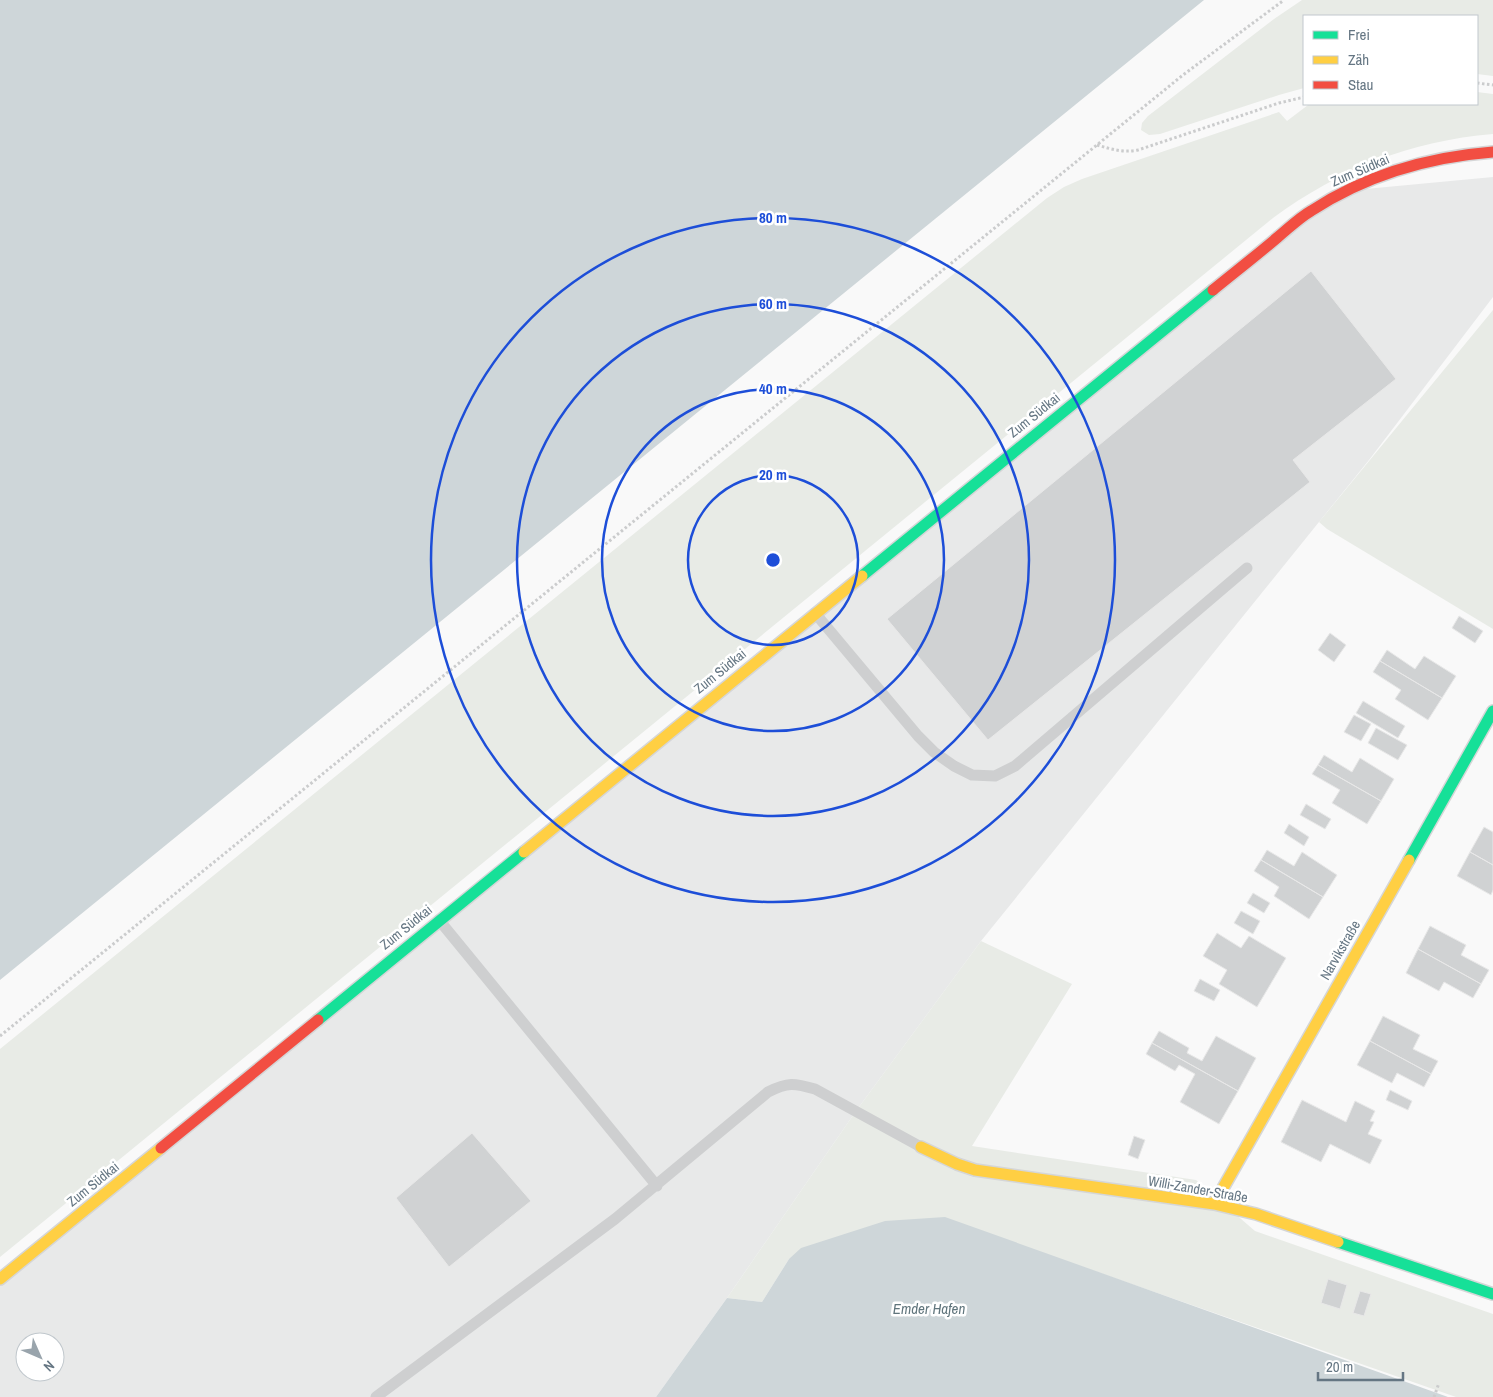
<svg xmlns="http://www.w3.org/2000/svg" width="1493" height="1397" font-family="'Archivo Narrow',sans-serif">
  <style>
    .built { fill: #e8e9e9; fill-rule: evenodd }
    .green { fill: #e8ebe6 }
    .water { fill: #ced6d9 }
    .building { fill: #d0d2d3; stroke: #e8e8e8 }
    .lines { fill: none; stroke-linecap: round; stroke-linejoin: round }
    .fast-casing { stroke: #d5d6d7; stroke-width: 14 }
    .slow-casing { stroke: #d5d6d7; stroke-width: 14 }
    .jam-casing { stroke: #d5d6d7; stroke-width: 14 }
    .path { stroke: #cbcccd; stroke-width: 3; stroke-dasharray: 2.5 2.5; stroke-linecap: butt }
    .lane { stroke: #cecfd0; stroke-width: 11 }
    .fast { stroke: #16e098; stroke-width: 11 }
    .slow { stroke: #ffcf43; stroke-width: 11 }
    .jam { stroke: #f24e42; stroke-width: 11 }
    .ring { fill: none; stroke: #1d4ed8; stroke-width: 2.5 }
    .labels { text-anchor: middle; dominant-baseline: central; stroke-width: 5; stroke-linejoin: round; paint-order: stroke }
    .street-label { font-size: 14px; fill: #657683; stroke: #fff }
    .water-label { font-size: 15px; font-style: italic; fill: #60757c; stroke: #fff }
    .centre { fill: #1d4ed8; stroke: #fff; stroke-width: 2.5 }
    .ring-label { font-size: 15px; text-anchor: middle; font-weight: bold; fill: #1d4ed8; stroke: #fff; stroke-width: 5; stroke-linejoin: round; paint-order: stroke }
  </style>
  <rect width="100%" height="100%" fill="#f9f9f9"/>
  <!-- built -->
  <path class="built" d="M 1493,177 L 1493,297 L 1369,460 L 981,941 L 856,1111 L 727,1298 L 656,1397 L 0,1397 L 0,1279 L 1344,191 ZM 25,1342 L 55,1342 L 55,1372 L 25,1372 Z"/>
  <!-- green -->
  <path class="green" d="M 1302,0 L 1493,0 L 1493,76 L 1477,74 L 1477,16 L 1304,16 L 1304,88 L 1279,95 L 1160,134 L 1149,135 L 1141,130 L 1142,123 L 1148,116 L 1274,19 Z
    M 1477,92 L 1493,94 L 1493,134 C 1410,141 1340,169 1273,218 L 0,1257 L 0,1049 L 1047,198 L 1064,187 L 1082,179 L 1279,112 L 1287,121 L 1308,105 L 1477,104 Z
    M 1493,310 L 1493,629 L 1327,529 L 1319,522 Z
    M 981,941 L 1072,984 L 972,1146 L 1196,1180 L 1255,1231 L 1493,1314 L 1493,1397 L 1456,1397 L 1054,1257 L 789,1259 L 762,1302 L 727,1298 L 856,1111 Z"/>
  <!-- water -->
  <path class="water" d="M 0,0 L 1204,0 L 0,980 Z
    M 945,1217 L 1448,1397 L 656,1397 L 727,1298 L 762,1302 L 789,1259 L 801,1248 L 885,1221 Z"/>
  <!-- building -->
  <path class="building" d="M 1311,271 L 1396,379 L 1293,460 L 1310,482 L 988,740 L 887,619 Z
    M 1459,616 L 1483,631 L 1475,643 L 1452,628 Z
    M 1330,633 L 1346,645 L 1334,662 L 1318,650 Z
    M 1387,650 L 1415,669 L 1424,656 L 1456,676 L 1442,698 L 1380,661 Z
    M 1380,661 L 1442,698 L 1428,720 L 1395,699 L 1401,690 L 1373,672 Z
    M 1363,701 L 1405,726 L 1398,738 L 1356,713 Z
    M 1354,715 L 1371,724 L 1361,741 L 1344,732 Z
    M 1376,728 L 1407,745 L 1398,760 L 1368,743 Z
    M 1324,755 L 1352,772 L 1360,758 L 1394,779 L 1381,801 L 1318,765 Z
    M 1318,765 L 1381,801 L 1367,824 L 1332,803 L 1340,790 L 1312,774 Z
    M 1306,804 L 1331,819 L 1325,829 L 1300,815 Z
    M 1289,824 L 1309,837 L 1304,846 L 1284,833 Z
    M 1484,827 L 1493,832 L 1493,865 L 1470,852 Z
    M 1267,850 L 1294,866 L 1302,852 L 1337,875 L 1323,897 L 1261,860 Z
    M 1470,852 L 1493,865 L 1493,890 L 1491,895 L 1457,876 Z
    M 1261,860 L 1323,897 L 1309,919 L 1274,896 L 1279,887 L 1254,871 Z
    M 1253,893 L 1270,903 L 1264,913 L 1247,903 Z
    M 1241,911 L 1260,921 L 1253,934 L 1234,923 Z
    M 1430,926 L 1466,945 L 1461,955 L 1489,970 L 1481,984 L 1418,949 Z
    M 1217,933 L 1241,948 L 1249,936 L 1286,958 L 1257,1007 L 1219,984 L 1227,970 L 1203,956 Z
    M 1418,949 L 1481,984 L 1473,998 L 1444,982 L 1439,991 L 1406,973 Z
    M 1200,979 L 1220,990 L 1214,1001 L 1194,991 Z
    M 1383,1016 L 1420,1035 L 1413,1049 L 1438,1061 L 1431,1074 L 1370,1041 Z
    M 1159,1031 L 1189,1048 L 1187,1053 L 1202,1061 L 1216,1036 L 1256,1058 L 1238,1091 L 1152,1043 Z
    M 1370,1041 L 1431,1074 L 1424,1087 L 1397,1073 L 1392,1083 L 1357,1065 Z
    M 1152,1043 L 1238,1091 L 1219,1124 L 1180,1102 L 1195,1074 L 1179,1065 L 1175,1071 L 1146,1054 Z
    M 1390,1090 L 1412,1101 L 1408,1110 L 1386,1100 Z
    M 1302,1100 L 1346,1122 L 1355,1101 L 1375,1111 L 1370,1121 L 1374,1122 L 1368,1134 L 1382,1140 L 1370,1164 L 1330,1144 L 1321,1162 L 1281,1142 Z
    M 472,1133 L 531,1201 L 449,1267 L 396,1198 Z
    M 1134,1136 L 1145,1140 L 1138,1159 L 1128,1155 Z
    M 1328,1279 L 1347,1285 L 1340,1309 L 1321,1303 Z
    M 1360,1291 L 1371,1294 L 1364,1316 L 1353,1313 Z"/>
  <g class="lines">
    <defs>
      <path id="fast" d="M 862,576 L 1213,290
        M 1409,860 L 1493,711
        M 318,1020 L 524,852
        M 1338,1242 L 1493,1294"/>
      <path id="slow" d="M 524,852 L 862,576
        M 921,1147 L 957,1164 L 975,1170 L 1214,1204 L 1256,1214 L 1338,1242
        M 1214,1204 L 1409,860
        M 0,1279 L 161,1148"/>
      <path id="jam" d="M 1213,290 C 1235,272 1257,255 1278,237 C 1289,228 1299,218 1311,211 C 1366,175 1428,157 1493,152
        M 161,1148 L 318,1020"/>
    </defs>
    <!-- fast casing -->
    <use href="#fast" class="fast-casing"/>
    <!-- slow casing -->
    <use href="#slow" class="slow-casing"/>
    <!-- jam casing -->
    <use href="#jam" class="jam-casing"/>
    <!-- path -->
    <path class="path" d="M 1477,83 L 1493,85
      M 1097,145 C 1111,149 1123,153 1138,150 L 1279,103 L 1304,97
      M 0,1036 L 1183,75 L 1284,0
      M 1434,1397 L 1439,1383"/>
    <!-- lane -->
    <path class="lane" d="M 815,613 L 918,736 L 934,752 L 954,766 L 972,775 L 995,776 L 1015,766 L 1247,568
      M 439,920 L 657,1186
      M 376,1397 L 615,1219 L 768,1092 C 788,1082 794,1083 815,1089 L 921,1147"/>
    <!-- fast -->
    <use href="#fast" class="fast"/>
    <!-- slow -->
    <use href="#slow" class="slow"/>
    <!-- jam -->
    <use href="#jam" class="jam"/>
  </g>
  <!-- distance rings -->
  <g class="ring">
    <circle cx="773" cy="560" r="85"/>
    <circle cx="773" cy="560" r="171"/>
    <circle cx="773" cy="560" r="256"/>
    <circle cx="773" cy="560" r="342"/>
  </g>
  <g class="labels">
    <!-- street labels -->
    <g class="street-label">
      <text transform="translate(1360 170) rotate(-23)">Zum Südkai</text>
      <text transform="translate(1034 415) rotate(-39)">Zum Südkai</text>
      <text transform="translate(720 671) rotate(-39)">Zum Südkai</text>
      <text transform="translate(406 927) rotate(-39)">Zum Südkai</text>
      <text transform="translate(1340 950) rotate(-60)">Narvikstraße</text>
      <text transform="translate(93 1184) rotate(-39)">Zum Südkai</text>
      <text transform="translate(1198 1189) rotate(10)">Willi-Zander-Straße</text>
    </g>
    <!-- water labels -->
    <g class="water-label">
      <text x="929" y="1308">Emder Hafen</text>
    </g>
  </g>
  <circle cx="773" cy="560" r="8" class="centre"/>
  <g class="ring-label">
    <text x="773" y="223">80 m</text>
    <text x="773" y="309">60 m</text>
    <text x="773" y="394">40 m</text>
    <text x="773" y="480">20 m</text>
  </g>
  <!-- legend -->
  <rect x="1303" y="15" width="175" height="90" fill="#ffffff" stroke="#c1c8cd"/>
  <rect x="1313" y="31" width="25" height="8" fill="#16e098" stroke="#c1c8cd"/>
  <text x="1348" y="40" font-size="15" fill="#657683">Frei</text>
  <rect x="1313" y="56" width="25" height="8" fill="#ffcf43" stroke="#c1c8cd"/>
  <text x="1348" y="65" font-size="15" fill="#657683">Zäh</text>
  <rect x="1313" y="81" width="25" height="8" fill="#f24e42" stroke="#c1c8cd"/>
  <text x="1348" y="90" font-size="15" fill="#657683">Stau</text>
  <!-- north arrow -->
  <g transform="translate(40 1357) rotate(135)"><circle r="24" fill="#ffffff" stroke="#c1c8cd"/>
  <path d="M0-4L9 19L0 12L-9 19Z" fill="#99a4ac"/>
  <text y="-8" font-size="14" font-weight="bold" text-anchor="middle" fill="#657683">N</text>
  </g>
  <!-- scale -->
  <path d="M1318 1372v8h85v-8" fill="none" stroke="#657683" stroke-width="2.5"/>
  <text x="1326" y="1372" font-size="15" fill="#657683" stroke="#ffffff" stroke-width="4" paint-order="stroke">20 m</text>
</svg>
